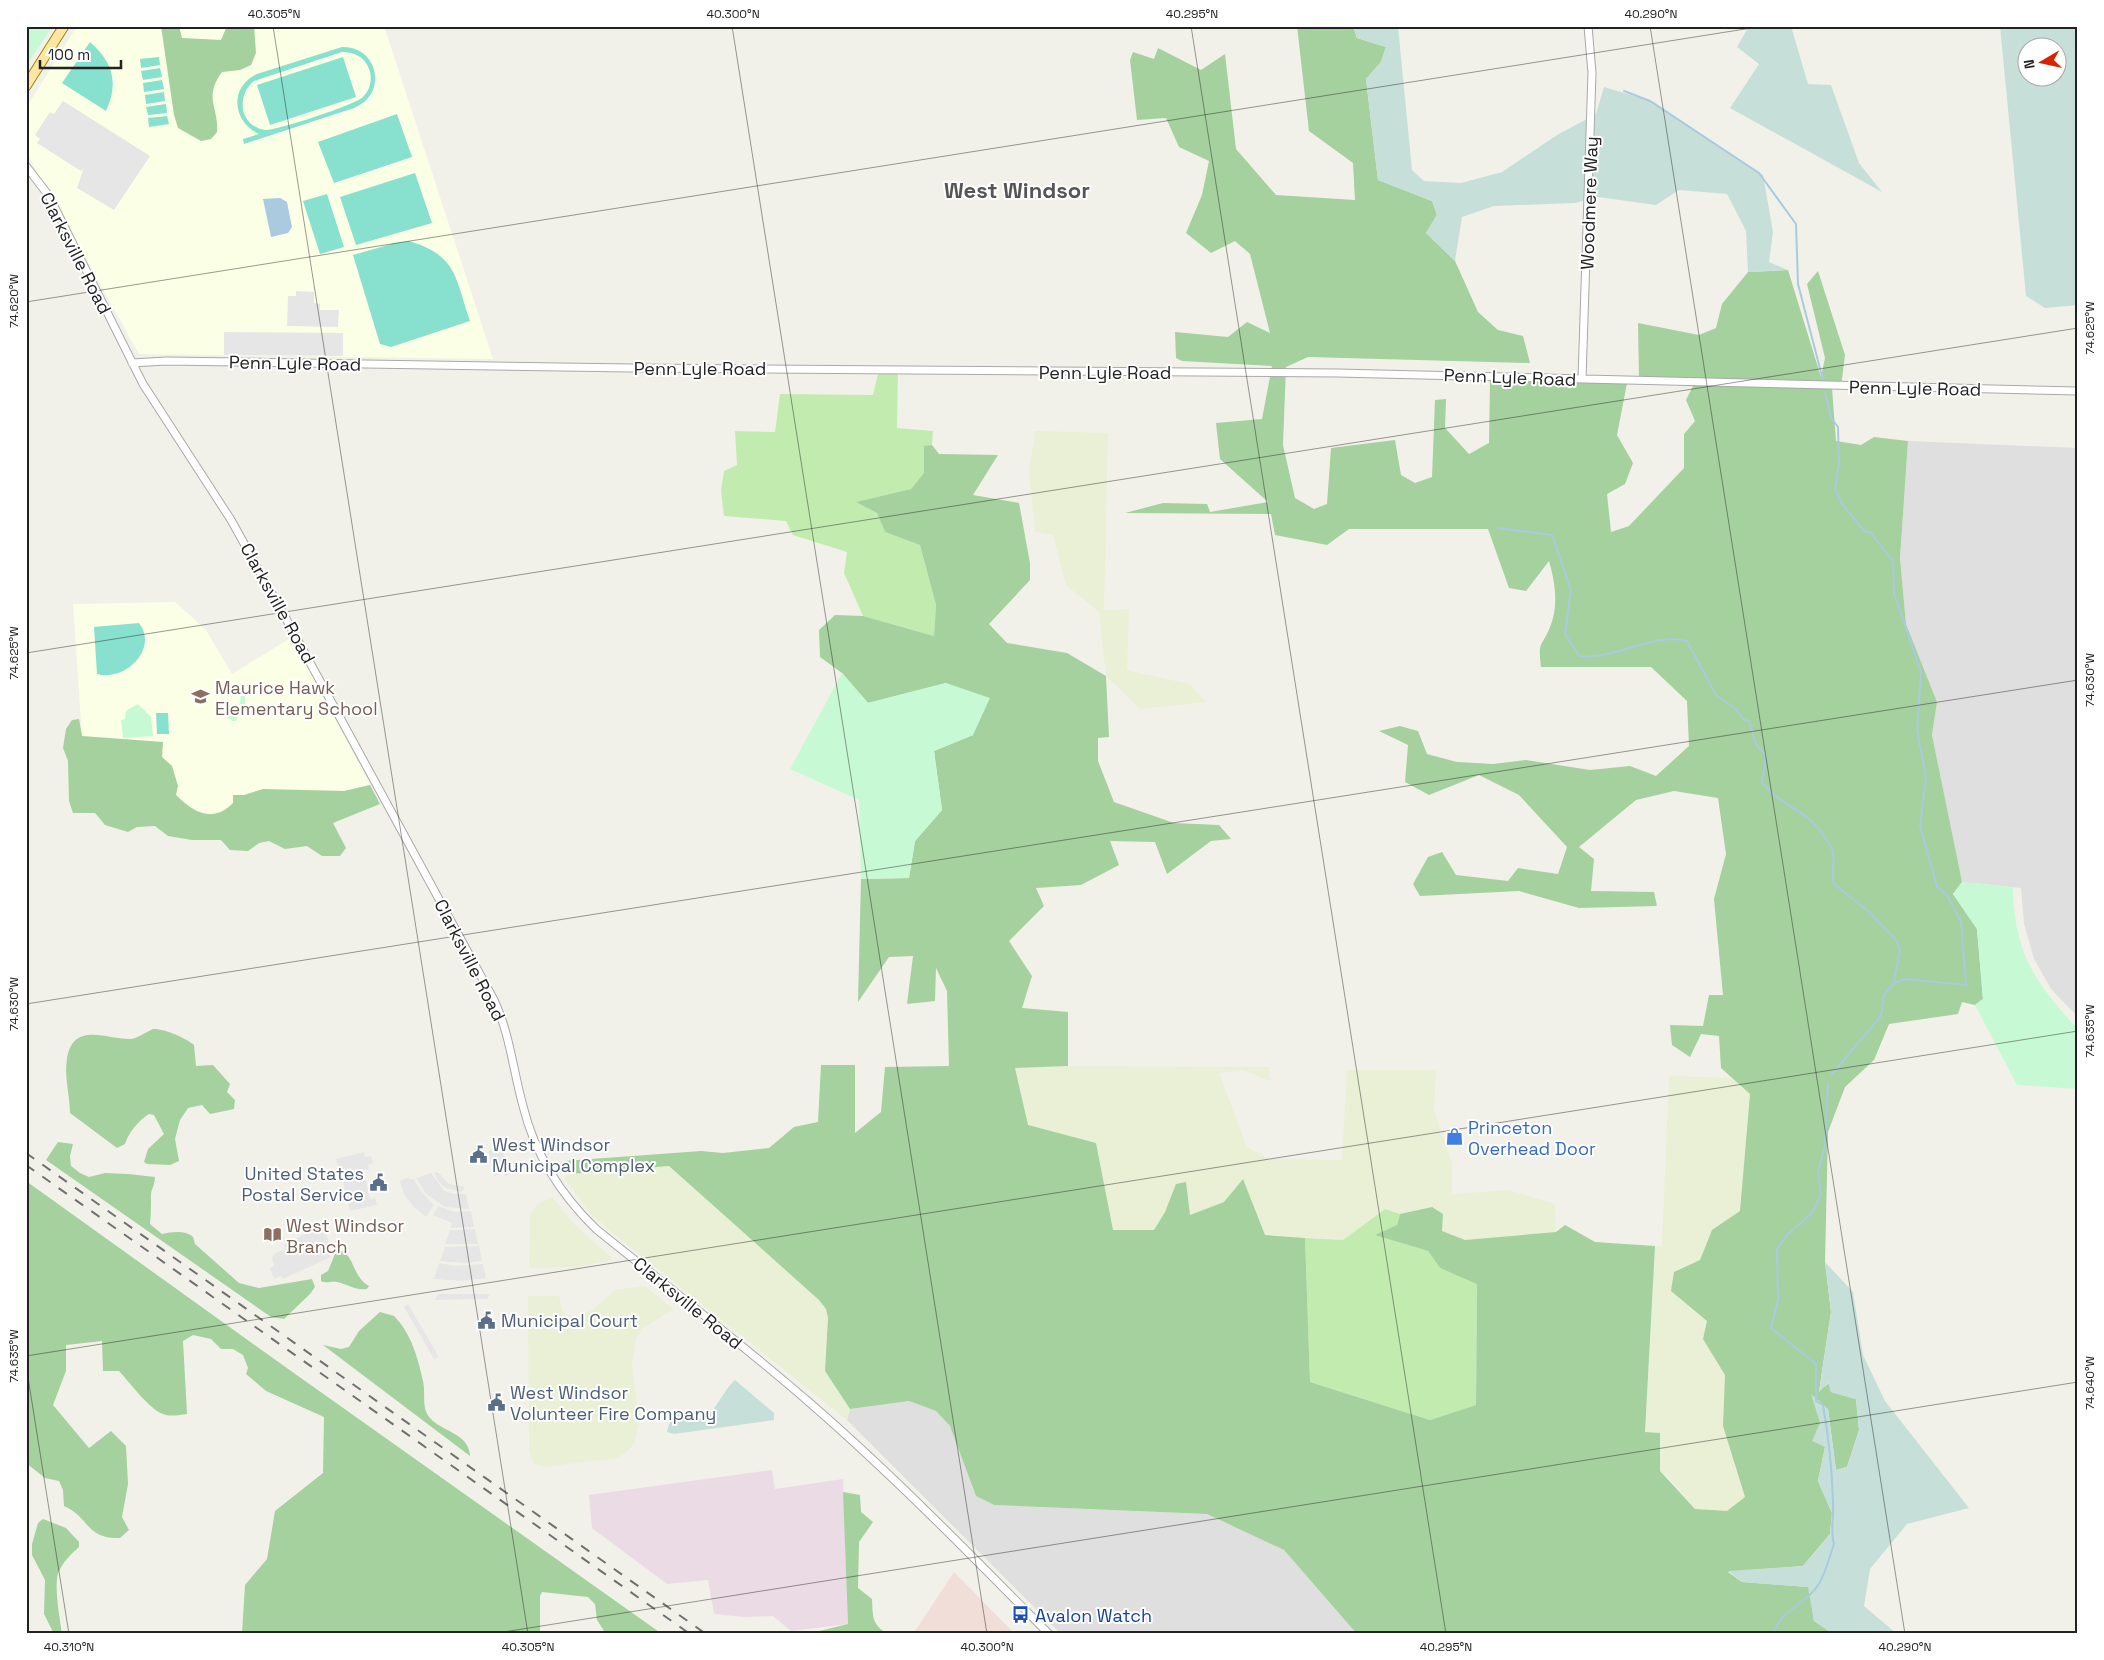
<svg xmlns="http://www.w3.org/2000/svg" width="2104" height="1660" font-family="'Space Grotesk',sans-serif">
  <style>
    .residential { fill: #e0dfdf }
    .commercial { fill: #f2ded9 }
    .industrial { fill: #ebdbe5 }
    .education { fill: #faffe5 }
    .farmland { fill: #e9f0d5 }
    .grass { fill: #c2ecaf }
    .forest { fill: #a4d19d }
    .wetland { fill: #c6e0d9; fill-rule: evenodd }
    .park { fill: #c7fad4 }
    .pitch { fill: #87e1ce; fill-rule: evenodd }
    .parking { fill: #e6e6e6 }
    .water { fill: #a9cadf }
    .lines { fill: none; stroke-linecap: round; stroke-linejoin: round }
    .stream { stroke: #a9cadf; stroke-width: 2 }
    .minor-casing { stroke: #a9a9a9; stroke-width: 9 }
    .major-casing { stroke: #a08700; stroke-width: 11 }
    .minor { stroke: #fff; stroke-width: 7 }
    .major { stroke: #fde6a3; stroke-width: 9 }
    .rail { stroke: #707070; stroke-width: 2; stroke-dasharray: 10 10; stroke-linecap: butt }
    .ticks { fill: none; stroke: #222; stroke-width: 1; stroke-opacity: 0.45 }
    .labels { text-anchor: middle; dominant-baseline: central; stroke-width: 4; stroke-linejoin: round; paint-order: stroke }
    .street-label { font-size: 18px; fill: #222; stroke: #fff }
    .education-label { font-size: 18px; fill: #785e54; stroke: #fff; text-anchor: start }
    .shop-label { font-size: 18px; fill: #366cbe; stroke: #fff; text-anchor: start }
    .service-label { font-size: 18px; fill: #4e5e75; stroke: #fff; text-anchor: start }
    .transit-label { font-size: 18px; fill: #164399; stroke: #fff; text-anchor: start }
    .district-label { font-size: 22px; font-weight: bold; fill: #555; stroke: #fff }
    .neatline { fill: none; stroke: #222; stroke-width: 2 }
    .ticks-label { font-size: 12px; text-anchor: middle; fill: #222 }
  </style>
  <rect width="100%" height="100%" fill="#f2f1e9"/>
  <!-- residential -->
  <path class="residential" d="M 1908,441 L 2078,448 L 2078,1017 L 2051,989 L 2034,959 L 2024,924 L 2021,888 L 1962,882 L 1960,875 L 1932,735 L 1937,702 L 1906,624 L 1900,558 Z
    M 909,1401 L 936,1411 L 950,1426 L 976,1496 L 994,1505 L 1207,1514 L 1284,1550 L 1357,1634 L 1061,1634 L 847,1420 L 850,1409 Z"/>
  <!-- commercial -->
  <path class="commercial" d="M 954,1572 L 1015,1634 L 913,1634 Z"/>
  <!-- industrial -->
  <path class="industrial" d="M 772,1470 L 775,1489 L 843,1479 L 848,1624 L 791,1631 L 773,1616 L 746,1617 L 714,1614 L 708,1580 L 667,1584 L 592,1528 L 589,1495 Z"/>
  <!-- education -->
  <path class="education" d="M 77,26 L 384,26 L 493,359 L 139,354 L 26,152 L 26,108 Z
    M 175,602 L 206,630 L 232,674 L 292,637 L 370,785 L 344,791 L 263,790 L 244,795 L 233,795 L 233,803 L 225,811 L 208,814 L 195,811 L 176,795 L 172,766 L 162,757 L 82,736 L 73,604 Z"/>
  <!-- farmland -->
  <path class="farmland" d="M 1035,431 L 1108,433 L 1104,610 L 1129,609 L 1127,670 L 1189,684 L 1206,702 L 1140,709 L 1106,676 L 1099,612 L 1066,585 L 1053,535 L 1035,532 L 1029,470 Z
    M 1068,1066 L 1269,1067 L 1270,1081 L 1243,1070 L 1219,1073 L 1247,1147 L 1269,1159 L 1342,1160 L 1347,1070 L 1436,1070 L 1434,1111 L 1452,1163 L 1452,1194 L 1508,1190 L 1555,1204 L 1556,1232 L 1465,1240 L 1442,1231 L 1432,1207 L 1400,1214 L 1385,1209 L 1343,1240 L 1265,1235 L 1242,1179 L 1224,1202 L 1189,1215 L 1186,1182 L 1176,1184 L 1165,1212 L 1154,1230 L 1113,1230 L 1096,1143 L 1028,1126 L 1015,1068 Z
    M 1669,1076 L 1732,1078 L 1750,1093 L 1740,1211 L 1712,1230 L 1700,1260 L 1674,1272 L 1707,1321 L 1703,1339 L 1725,1375 L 1723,1426 L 1745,1497 L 1727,1512 L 1695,1509 L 1669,1478 L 1660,1471 L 1660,1433 L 1645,1432 L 1655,1246 L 1662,1246 Z
    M 669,1166 L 819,1300 L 826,1309 L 828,1318 L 825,1371 L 850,1409 L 847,1420 L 610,1231 L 589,1212 L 564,1178 L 569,1174 Z
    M 552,1197 L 575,1225 L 611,1257 L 611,1260 L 576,1267 L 529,1268 L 530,1214 L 538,1204 Z
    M 645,1286 L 673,1309 L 642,1329 L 636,1339 L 632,1365 L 639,1422 L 634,1444 L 629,1450 L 617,1458 L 545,1467 L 534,1464 L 529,1451 L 528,1296 L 559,1296 L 563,1313 L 573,1317 L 591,1311 L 615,1290 Z"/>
  <!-- grass -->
  <path class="grass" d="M 879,370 L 898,370 L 897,428 L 933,431 L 932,445 L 924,447 L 924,473 L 911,489 L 857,502 L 877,513 L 885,532 L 920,545 L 936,605 L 934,636 L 863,616 L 844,573 L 847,552 L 793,535 L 786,521 L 724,516 L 721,490 L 724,471 L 737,465 L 735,431 L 775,432 L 780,394 L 873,395 Z
    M 1385,1209 L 1400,1214 L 1397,1225 L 1376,1235 L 1428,1251 L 1440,1268 L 1477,1283 L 1476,1405 L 1430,1420 L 1310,1382 L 1305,1238 L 1343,1240 Z"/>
  <!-- forest -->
  <path class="forest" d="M 161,26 L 179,26 L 182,38 L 221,40 L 227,26 L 254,26 L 256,53 L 251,65 L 240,70 L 222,72 C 203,98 219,107 217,132 L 211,139 L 201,141 L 178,128 L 174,115 Z
    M 1297,26 L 1353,26 L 1357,38 L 1386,47 L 1381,62 L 1366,79 L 1378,180 L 1432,201 L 1437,215 L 1426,233 L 1455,261 L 1478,312 L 1498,330 L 1523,336 L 1530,363 L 1308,357 L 1286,367 L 1283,445 L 1295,498 L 1314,509 L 1327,504 L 1331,448 L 1395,440 L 1401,475 L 1415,483 L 1432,477 L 1435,400 L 1446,399 L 1445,428 L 1469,454 L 1489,443 L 1490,381 L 1628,378 L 1617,435 L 1633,463 L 1625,484 L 1607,494 L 1611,532 L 1629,526 L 1684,468 L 1684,434 L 1695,421 L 1686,400 L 1695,382 L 1639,379 L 1638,323 L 1699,335 L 1716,328 L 1722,304 L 1748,272 L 1788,270 L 1821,377 L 1825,358 L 1807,284 L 1818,271 L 1845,355 L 1841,387 L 1832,388 L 1836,441 L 1861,445 L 1874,437 L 1908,441 L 1900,558 L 1906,624 L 1937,702 L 1932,735 L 1962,882 L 1953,894 L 1977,929 L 1983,999 L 1975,1005 L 1962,1002 L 1958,1014 L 1889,1024 L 1874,1060 L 1845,1087 L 1828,1132 L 1825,1262 L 1831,1312 L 1819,1391 L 1829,1383 L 1831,1392 L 1856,1399 L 1859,1430 L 1847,1467 L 1836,1470 L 1828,1409 L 1820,1423 L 1825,1447 L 1818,1481 L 1832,1513 L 1830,1534 L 1803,1566 L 1728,1572 L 1742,1582 L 1809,1587 L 1814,1621 L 1833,1634 L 1357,1634 L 1284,1550 L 1207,1514 L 994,1505 L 976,1496 L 950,1426 L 936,1411 L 909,1401 L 850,1409 L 825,1371 L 828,1318 L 826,1309 L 819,1300 L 669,1166 L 569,1174 L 559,1169 L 559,1164 L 564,1161 L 701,1151 L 723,1153 L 769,1148 L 794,1127 L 818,1122 L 821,1065 L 855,1065 L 855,1133 L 881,1112 L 885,1067 L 949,1066 L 947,991 L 936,968 L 935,1001 L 907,1004 L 913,956 L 889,957 L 858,1002 L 861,879 L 909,878 L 915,841 L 942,810 L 934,751 L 973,735 L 946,683 L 868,703 L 842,673 L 820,657 L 819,630 L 835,615 L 863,616 L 934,636 L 936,605 L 920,545 L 885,532 L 877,513 L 856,502 L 911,489 L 924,473 L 924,446 L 932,445 L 939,454 L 998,455 L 973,495 L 1019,503 L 1030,563 L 1030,580 L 989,624 L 1007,643 L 1067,653 L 1106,676 L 1109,737 L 1098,738 L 1098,761 L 1114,802 L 1174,823 L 1219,825 L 1231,839 L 1211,841 L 1167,874 L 1155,842 L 1110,841 L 1119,865 L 1081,885 L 1036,888 L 1044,906 L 1009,941 L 1032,976 L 1022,1008 L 1068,1012 L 1068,1066 L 1015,1068 L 1028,1125 L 1096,1143 L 1113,1230 L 1154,1230 L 1165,1212 L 1176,1184 L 1186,1182 L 1190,1215 L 1224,1202 L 1243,1179 L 1265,1235 L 1305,1238 L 1310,1382 L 1430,1420 L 1476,1405 L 1477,1284 L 1440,1268 L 1428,1251 L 1375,1235 L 1397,1225 L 1400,1214 L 1432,1207 L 1443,1214 L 1442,1231 L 1465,1240 L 1556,1232 L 1565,1225 L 1595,1242 L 1655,1246 L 1645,1432 L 1660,1433 L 1660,1471 L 1695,1509 L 1727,1511 L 1745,1497 L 1723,1426 L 1725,1375 L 1703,1339 L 1707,1321 L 1671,1291 L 1674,1272 L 1700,1260 L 1712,1230 L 1740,1211 L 1750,1094 L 1721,1068 L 1719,1036 L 1701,1034 L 1690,1057 L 1672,1045 L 1670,1025 L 1703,1026 L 1709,995 L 1723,995 L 1714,899 L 1726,854 L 1718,798 L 1674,791 L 1636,800 L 1579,847 L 1594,859 L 1591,891 L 1654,892 L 1657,906 L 1579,908 L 1519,891 L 1420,896 L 1413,884 L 1428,857 L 1442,852 L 1456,875 L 1508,881 L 1518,868 L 1558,874 L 1567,847 L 1519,795 L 1479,775 L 1429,795 L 1405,782 L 1408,745 L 1379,731 L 1400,726 L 1418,731 L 1427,754 L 1457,762 L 1493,764 L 1526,760 L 1590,770 L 1630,766 L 1656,776 L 1689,746 L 1687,701 L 1651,667 L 1541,667 C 1538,640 1541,649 1550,627 C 1559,606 1555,582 1549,561 L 1526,591 L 1509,588 L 1488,529 L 1349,529 L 1327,545 L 1275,535 L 1271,514 L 1125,513 L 1163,503 L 1207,504 L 1210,512 L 1268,502 L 1220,459 L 1216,423 L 1262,419 L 1272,366 L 1182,361 L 1176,358 L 1175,332 L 1228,337 L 1247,322 L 1270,333 L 1250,254 L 1235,241 L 1211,253 L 1186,233 L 1202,195 L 1209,161 L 1179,147 L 1166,118 L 1137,120 L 1130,60 L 1133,52 L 1154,59 L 1158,48 L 1201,70 L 1225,54 L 1236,149 L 1276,195 L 1355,200 L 1353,163 L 1309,131 Z
    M 79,719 L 82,736 L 163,742 L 162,757 L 172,766 L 178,786 L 176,795 C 193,812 213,824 233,803 L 233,795 L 244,795 L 263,789 L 344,791 L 370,785 L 380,804 L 333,823 L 346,848 L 340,856 L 322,856 L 307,846 L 285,849 L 269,841 L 259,843 L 248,851 L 230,850 L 221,840 L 192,840 L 168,836 L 155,826 L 137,827 L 128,832 L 105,825 L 95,813 L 73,813 L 69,801 L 68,761 L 63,748 L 66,729 L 72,720 Z
    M 153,1029 C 163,1028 186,1038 194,1045 L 196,1066 L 213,1065 L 230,1084 L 227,1092 L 235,1100 L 234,1109 L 210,1114 L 202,1105 L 188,1108 L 180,1120 L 175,1139 L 179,1161 L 170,1165 L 147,1164 L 144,1162 L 148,1149 L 164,1134 L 154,1115 L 149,1114 C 138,1121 129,1132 125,1144 L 117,1148 L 70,1113 C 70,1096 64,1077 67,1059 C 73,1020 108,1040 131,1039 C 138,1038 146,1032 153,1029 Z
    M 58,1142 L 73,1144 L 70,1156 L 71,1166 L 80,1173 L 89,1177 L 105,1173 L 128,1174 L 155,1177 C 155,1184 152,1188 151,1194 C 151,1204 151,1213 150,1224 L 162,1234 C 172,1232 185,1230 193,1237 L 195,1244 L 239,1283 L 259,1288 L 312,1279 L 315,1287 L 310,1294 L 284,1319 L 271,1317 L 46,1160 Z
    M 26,1181 L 284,1366 L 662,1634 L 606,1634 L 597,1620 L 595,1604 L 588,1597 L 542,1592 L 540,1596 L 540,1634 L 242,1634 L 245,1585 L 267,1559 L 275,1511 L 323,1473 L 324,1417 L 266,1391 L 246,1374 L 248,1368 L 243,1355 L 233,1349 L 221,1349 L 211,1339 L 193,1335 L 183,1341 L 187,1414 C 179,1415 170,1417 163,1414 C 149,1409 130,1383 119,1371 L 103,1371 L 102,1341 L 66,1345 L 66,1371 L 53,1405 L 89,1448 L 111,1431 L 126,1446 L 128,1484 L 122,1517 L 129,1530 L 120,1538 C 85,1539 90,1517 64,1506 L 63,1490 L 59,1481 L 45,1478 L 26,1463 Z
    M 342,1251 C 355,1258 353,1277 369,1286 L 367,1289 C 356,1291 347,1284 337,1282 C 330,1281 327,1284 321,1281 L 321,1275 L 328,1271 L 335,1254 Z
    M 380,1312 L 394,1316 C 411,1333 418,1358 423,1381 C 426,1393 421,1408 430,1418 C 442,1432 469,1433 470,1456 L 323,1345 L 341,1349 L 349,1347 L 359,1331 Z
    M 843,1492 L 860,1495 L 861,1512 L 873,1522 L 859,1542 L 858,1588 L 872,1599 C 873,1616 871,1623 887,1634 L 807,1634 L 848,1624 Z
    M 43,1519 L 66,1528 L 79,1542 L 79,1547 C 71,1554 64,1561 59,1571 C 53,1582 60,1620 62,1634 L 54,1634 L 44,1614 L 45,1580 L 32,1555 L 32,1544 L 38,1523 Z"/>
  <!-- wetland -->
  <path class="wetland" d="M 1353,26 L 1398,26 L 1412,170 L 1424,181 L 1461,183 L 1502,172 L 1557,135 L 1596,114 L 1604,87 L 1654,102 L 1763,175 L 1773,232 L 1769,262 L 1788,270 L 1748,272 L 1746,231 L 1727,194 L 1679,190 L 1656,205 L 1598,197 L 1575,203 L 1494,206 L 1462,217 L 1455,261 L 1426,233 L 1437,215 L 1432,201 L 1378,180 L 1366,79 L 1381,62 L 1386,47 L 1357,38 Z
    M 1749,26 L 1791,26 L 1808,84 L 1831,85 L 1859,163 L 1882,192 L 1730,108 L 1759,64 L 1737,47 Z
    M 2000,26 L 2078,26 L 2078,230 L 2075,234 L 2078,247 L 2078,305 L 2045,308 L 2026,296 ZM 2026,48 L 2056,48 L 2056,78 L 2026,78 Z
    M 1825,1262 L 1853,1292 L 1863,1355 L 1885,1401 L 1969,1508 L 1907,1524 L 1870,1569 L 1864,1606 L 1897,1634 L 1833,1634 L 1814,1621 L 1808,1587 L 1742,1582 L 1728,1571 L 1803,1566 L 1830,1534 L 1832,1513 L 1818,1481 L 1825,1447 L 1812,1441 L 1820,1423 L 1811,1394 L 1828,1409 L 1836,1470 L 1847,1467 L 1859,1430 L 1856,1399 L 1831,1392 L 1828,1383 L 1819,1392 L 1831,1312 Z
    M 735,1380 L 774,1413 L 774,1420 L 674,1434 L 667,1432 C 670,1421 672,1412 684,1411 L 696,1419 C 714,1420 723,1389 735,1380 Z"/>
  <!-- park -->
  <path class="park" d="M 26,26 L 53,26 L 26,66 Z
    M 842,673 L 868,703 L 946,683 L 990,698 L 973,735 L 934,751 L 942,810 L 915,841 L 909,878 L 861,879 L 859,800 L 790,769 Z
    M 241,696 L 245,696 L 246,714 L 239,715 L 236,721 L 232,721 L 232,719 L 228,719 L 228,708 L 239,707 Z
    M 138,704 L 151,717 L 153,736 L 123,738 L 121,720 L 125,719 L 126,711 Z
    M 1962,882 L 2013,887 C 2014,952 2034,982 2078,1029 L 2078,1089 L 2017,1085 L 1975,1005 L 1983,999 L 1977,929 L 1953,894 Z"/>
  <!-- pitch -->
  <path class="pitch" d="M 90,42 C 113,62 119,83 106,111 L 62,83 Z
    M 342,47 C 379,46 388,95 354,108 L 244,144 L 243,139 L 259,134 C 232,121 229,87 257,74 ZM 342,52 C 354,52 365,57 369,69 C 373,79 370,90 363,97 C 355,105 275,131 265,130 C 239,126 236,95 254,81 Z
    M 159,57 L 160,65 L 141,68 L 140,59 Z
    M 343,57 L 356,97 L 270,125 L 257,85 Z
    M 160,68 L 162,77 L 143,80 L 141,71 Z
    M 162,80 L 164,89 L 144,92 L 143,83 Z
    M 164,92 L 165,101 L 146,104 L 145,95 Z
    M 166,104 L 167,113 L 148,115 L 146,107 Z
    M 397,114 L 412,157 L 334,183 L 318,142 Z
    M 167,116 L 169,124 L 149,127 L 148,118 Z
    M 415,173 L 432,223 L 356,245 L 340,197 Z
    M 327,194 L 344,247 L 320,254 L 303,201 Z
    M 409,241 C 458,256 455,278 470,321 L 391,347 L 380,344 L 353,255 L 395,243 Z
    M 139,623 C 159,649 125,682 97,674 L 94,627 Z
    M 156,713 L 168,713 L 169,734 L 157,734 Z"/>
  <!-- parking -->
  <path class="parking" d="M 63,101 L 150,156 L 114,210 L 77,188 L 84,167 L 81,171 L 37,143 L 40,139 L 35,135 L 50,112 L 54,114 Z
    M 296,291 L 314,292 L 314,303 L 320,304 L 320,310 L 339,310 L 338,327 L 287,326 L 288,296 L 296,296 Z
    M 224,332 L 343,333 L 343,356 L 224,355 Z
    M 502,1147 L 509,1175 L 505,1176 L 504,1173 L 494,1176 L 488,1151 Z
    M 364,1152 L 365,1157 L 371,1156 L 373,1163 L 368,1165 L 369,1169 L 341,1176 L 336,1159 Z
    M 434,1172 L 439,1173 L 449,1184 L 465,1187 L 462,1192 L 446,1188 L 438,1181 Z
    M 364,1173 L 370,1199 L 375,1198 L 377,1205 L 350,1211 L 342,1179 Z
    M 431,1173 L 444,1191 L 455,1194 L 466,1194 L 469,1209 L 445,1207 L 426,1194 L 416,1178 Z
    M 407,1178 L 414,1180 L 421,1191 L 434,1205 L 426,1217 L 413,1206 L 404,1194 L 400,1181 Z
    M 438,1206 L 455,1212 L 471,1211 L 474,1227 L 450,1228 L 452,1223 L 433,1215 Z
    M 318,1228 L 319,1232 L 324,1231 L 329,1242 L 325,1245 L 331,1257 L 283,1279 L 281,1276 L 274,1279 L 270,1268 L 274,1266 L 272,1258 L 276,1253 L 285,1249 L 284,1244 Z
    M 475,1229 L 478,1244 L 445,1244 L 450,1230 Z
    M 479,1246 L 482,1261 L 464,1263 L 440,1261 L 445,1247 Z
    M 439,1263 L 455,1266 L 483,1264 L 486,1278 L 461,1281 L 434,1279 Z
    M 438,1294 L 490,1294 L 487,1299 L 435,1300 Z
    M 408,1304 L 439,1357 L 434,1359 L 404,1307 Z"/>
  <!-- water -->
  <path class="water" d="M 280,198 L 287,202 L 292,227 L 288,233 L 271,237 L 263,199 Z"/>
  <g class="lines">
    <!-- stream -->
    <path class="stream" d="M 1624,91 L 1650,101 L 1759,173 L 1796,224 L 1798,284 L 1823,380
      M 1825,392 L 1831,418 L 1838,427 L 1839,464 L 1835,489 L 1842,504 L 1865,532 L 1870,532 L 1893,561 L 1894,593 L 1921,672 L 1917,730 L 1926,777 L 1920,826 L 1937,887 L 1947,895 L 1961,922 L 1966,985 L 1905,979 L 1895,983
      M 1498,528 L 1552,535 L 1571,590 L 1565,634 L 1579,656 C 1616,660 1654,632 1687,641 L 1716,695 L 1736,709 L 1743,719 L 1749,721 L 1756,744 L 1766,756 L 1762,783 C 1780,806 1808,810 1824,836 C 1826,840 1831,845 1832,849 C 1836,859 1831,873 1834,884 L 1868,911 L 1896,940 L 1900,949 L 1894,983 L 1884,995 L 1881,1016 L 1831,1075
      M 1774,1634 C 1778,1612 1804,1605 1816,1588 C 1825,1577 1829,1558 1834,1544 C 1830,1531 1834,1516 1833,1502 C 1832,1469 1829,1438 1823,1405 L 1816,1401 L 1816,1364 L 1771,1328 L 1778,1300 L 1777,1249 L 1788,1234 L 1813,1212 L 1821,1193 L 1818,1173 L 1825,1145 L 1828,1084"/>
    <defs>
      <path id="minor" d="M 26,166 L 49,196 L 143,384 L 231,520 L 284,615 L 494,1000 C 510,1034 513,1070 523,1106 C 535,1155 561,1195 596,1229 C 668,1287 741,1343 810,1403 C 894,1476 971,1555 1049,1634
        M 132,363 L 166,361 L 632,368 L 1338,373 L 2078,391
        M 1582,379 L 1592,73 L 1588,26"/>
      <path id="major" d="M 26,86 L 64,26"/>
    </defs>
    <!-- minor casing -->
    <use href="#minor" class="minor-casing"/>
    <!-- major casing -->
    <use href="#major" class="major-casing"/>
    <!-- minor -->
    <use href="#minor" class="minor"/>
    <!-- major -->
    <use href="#major" class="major"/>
    <!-- rail -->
    <path class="rail" d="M 26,1153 L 706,1634
      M 26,1165 L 690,1634"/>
  </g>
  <!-- ticks -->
  <path class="ticks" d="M 273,26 L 528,1634M 732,26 L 987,1634M 1191,26 L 1446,1634M 1650,26 L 1905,1634M 26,302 L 1764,26M 26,653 L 2078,328M 26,1004 L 2078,680M 26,1356 L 2078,1031M 26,1365 L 69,1634M 491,1634 L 2078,1382"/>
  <!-- icons -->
  <defs>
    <symbol id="school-bare" viewBox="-9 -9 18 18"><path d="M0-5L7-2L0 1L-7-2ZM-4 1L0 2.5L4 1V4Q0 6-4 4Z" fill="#8d6e63" stroke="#fff" stroke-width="2.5" paint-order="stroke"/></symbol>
    <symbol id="shop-bare" viewBox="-9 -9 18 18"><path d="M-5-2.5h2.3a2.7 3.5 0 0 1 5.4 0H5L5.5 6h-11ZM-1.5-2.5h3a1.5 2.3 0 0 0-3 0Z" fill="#3f7fe0" stroke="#fff" stroke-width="2.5" paint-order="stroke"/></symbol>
    <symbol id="civic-bare" viewBox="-9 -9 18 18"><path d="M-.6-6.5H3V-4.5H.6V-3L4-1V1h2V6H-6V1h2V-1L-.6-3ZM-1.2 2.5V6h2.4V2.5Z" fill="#5c6f8a" stroke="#fff" stroke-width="2.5" paint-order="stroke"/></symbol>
    <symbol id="library-bare" viewBox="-9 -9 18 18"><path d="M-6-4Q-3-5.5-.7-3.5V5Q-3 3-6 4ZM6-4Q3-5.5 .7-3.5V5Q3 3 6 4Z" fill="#8d6e63" stroke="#fff" stroke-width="2.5" paint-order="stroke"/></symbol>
    <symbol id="bus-bare" viewBox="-9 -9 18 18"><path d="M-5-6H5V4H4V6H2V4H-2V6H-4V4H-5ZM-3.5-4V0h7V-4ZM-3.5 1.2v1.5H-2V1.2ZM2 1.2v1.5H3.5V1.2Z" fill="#1a4fb4" stroke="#fff" stroke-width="2.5" paint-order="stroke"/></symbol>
  </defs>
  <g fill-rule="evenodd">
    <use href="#school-bare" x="188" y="684" width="25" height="25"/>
    <use href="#shop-bare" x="1442" y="1124" width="25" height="25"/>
    <use href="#civic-bare" x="466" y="1142" width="25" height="25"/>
    <use href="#civic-bare" x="366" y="1170" width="25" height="25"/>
    <use href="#library-bare" x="260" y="1222" width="25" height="25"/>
    <use href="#civic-bare" x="474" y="1308" width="25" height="25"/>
    <use href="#civic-bare" x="484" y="1390" width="25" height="25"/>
    <use href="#bus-bare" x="1008" y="1602" width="25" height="25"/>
  </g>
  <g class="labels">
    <!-- street labels -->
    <g class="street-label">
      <text transform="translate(1589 203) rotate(-88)">Woodmere Way</text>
      <text transform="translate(76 253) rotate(63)">Clarksville Road</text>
      <text transform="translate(295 363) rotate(1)">Penn Lyle Road</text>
      <text x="700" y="368">Penn Lyle Road</text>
      <text x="1105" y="372">Penn Lyle Road</text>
      <text transform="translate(1510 377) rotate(2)">Penn Lyle Road</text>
      <text transform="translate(1915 388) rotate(1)">Penn Lyle Road</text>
      <text transform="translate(278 603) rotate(61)">Clarksville Road</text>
      <text transform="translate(470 960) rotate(63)">Clarksville Road</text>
      <text transform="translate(688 1303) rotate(39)">Clarksville Road</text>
    </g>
    <!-- education labels -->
    <g class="education-label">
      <text x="215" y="687">Maurice Hawk<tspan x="215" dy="21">Elementary School</tspan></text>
      <text x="286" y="1225">West Windsor<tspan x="286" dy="21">Branch</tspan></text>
    </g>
    <!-- shop labels -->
    <g class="shop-label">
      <text x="1468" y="1127">Princeton<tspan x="1468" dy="21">Overhead Door</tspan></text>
    </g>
    <!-- service labels -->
    <g class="service-label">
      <text x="492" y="1144">West Windsor<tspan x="492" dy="21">Municipal Complex</tspan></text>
      <text x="364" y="1173" text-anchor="end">United States<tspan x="364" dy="21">Postal Service</tspan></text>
      <text x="501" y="1320">Municipal Court</text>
      <text x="510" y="1392">West Windsor<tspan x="510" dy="21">Volunteer Fire Company</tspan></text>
    </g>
    <!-- transit labels -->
    <g class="transit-label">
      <text x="1035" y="1615">Avalon Watch</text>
    </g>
    <!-- district labels -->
    <g class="district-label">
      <text x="1017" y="190">West Windsor</text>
    </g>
  </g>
  <!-- border -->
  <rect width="2104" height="1660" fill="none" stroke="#ffffff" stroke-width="55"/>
  <!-- north arrow -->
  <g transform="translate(2042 62) rotate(261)"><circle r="24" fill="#ffffff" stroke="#a7a7a7"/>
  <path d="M0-4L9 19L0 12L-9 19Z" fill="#d42500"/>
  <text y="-8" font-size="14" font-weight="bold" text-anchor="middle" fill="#222222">N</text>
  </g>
  <!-- scale -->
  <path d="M40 60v8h81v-8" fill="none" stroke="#222222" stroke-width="2.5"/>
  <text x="48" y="60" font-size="15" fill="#222222" stroke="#ffffff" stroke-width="4" paint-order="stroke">100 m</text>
  <rect x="28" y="28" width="2048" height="1604" class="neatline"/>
  <g class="ticks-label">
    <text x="274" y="18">40.305°N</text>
    <text x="733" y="18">40.300°N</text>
    <text x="1192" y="18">40.295°N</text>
    <text x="1651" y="18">40.290°N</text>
    <text transform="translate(14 301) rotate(-90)" y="4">74.620°W</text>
    <text transform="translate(2090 328) rotate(-90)" y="4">74.625°W</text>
    <text transform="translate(14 653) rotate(-90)" y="4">74.625°W</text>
    <text transform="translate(2090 680) rotate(-90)" y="4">74.630°W</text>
    <text transform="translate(14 1004) rotate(-90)" y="4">74.630°W</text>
    <text transform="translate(2090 1031) rotate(-90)" y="4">74.635°W</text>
    <text transform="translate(14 1356) rotate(-90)" y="4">74.635°W</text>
    <text transform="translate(2090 1383) rotate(-90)" y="4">74.640°W</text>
    <text x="69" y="1651">40.310°N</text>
    <text x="528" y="1651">40.305°N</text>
    <text x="987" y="1651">40.300°N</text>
    <text x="1446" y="1651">40.295°N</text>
    <text x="1905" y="1651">40.290°N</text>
  </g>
</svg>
